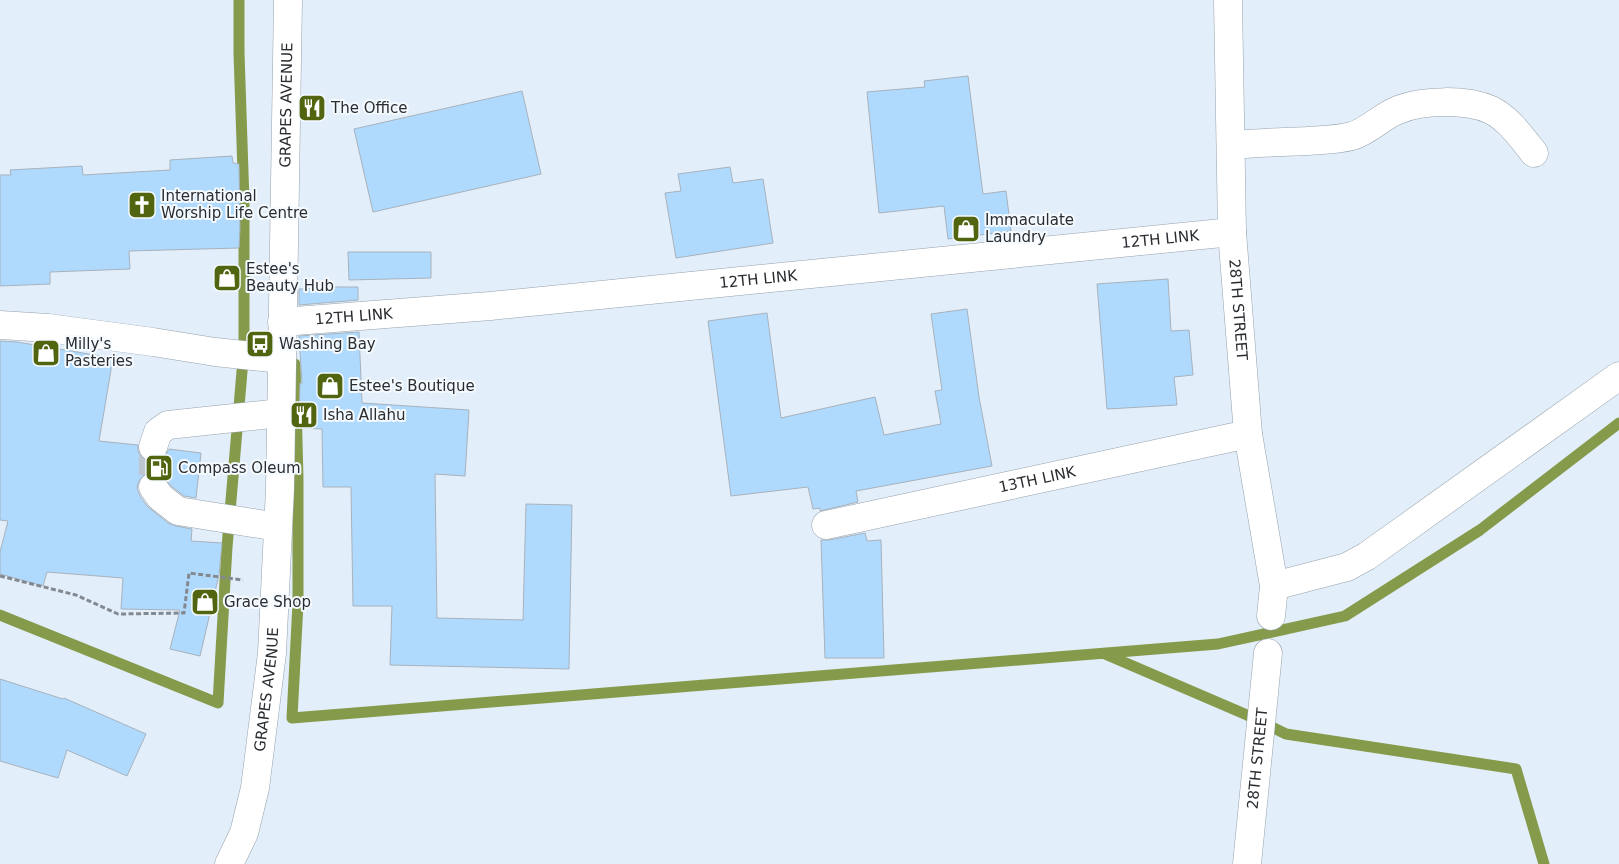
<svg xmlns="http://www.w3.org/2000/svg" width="1619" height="864" font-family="'DejaVu Sans',sans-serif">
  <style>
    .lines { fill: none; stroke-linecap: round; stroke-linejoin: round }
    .stream { stroke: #859b4b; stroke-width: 11 }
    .building { fill: #b0dafd; stroke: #a7b2bd }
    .minor-tunnel { stroke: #bdc7d1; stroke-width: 28; stroke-dasharray: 28 14; stroke-linecap: butt }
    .minor-casing { stroke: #96a2ac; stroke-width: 29 }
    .path { stroke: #828991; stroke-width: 3; stroke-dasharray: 5 2.5; stroke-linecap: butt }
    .minor { stroke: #fff; stroke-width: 28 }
    .labels { text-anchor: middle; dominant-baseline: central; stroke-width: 4; stroke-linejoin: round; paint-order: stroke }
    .street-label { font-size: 15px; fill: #292d31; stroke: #f5faff }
    .poi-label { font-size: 15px; fill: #292d31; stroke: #f5faff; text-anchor: start }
  </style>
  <rect width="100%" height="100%" fill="#e2eef9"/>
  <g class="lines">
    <!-- stream -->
    <path class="stream" d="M 295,364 L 298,479 L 298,603 L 292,718 L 1218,644 L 1345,616 L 1480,530 L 1619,423
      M 0,615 L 218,703 L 227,547 L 244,348 L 244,202 L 239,53 L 239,0
      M 1105,654 L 1247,715 L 1286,734 L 1516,769 L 1544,864"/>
  </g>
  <!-- building -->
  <path class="building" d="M 968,76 L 983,194 L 1006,191 L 1011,231 L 948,239 L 944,206 L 879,213 L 867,92 L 925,87 L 924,81 Z
    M 522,91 L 541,174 L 373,212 L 354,129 Z
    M 232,156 L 233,163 L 239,164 L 240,228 L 239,248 L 129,251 L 130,269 L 50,272 L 50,284 L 0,286 L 0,175 L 11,175 L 10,170 L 82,166 L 83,175 L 170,170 L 170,160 Z
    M 730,167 L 733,183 L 763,179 L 773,243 L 676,258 L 665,193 L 681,191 L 678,174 Z
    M 348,252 L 431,252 L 431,278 L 349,280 Z
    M 1168,279 L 1171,331 L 1189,330 L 1193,375 L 1174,377 L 1177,405 L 1107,409 L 1097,284 Z
    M 321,287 L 358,287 L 358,300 L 299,305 L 299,289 L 321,288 Z
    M 967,309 L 979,397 L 992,466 L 856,491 L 858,502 L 820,511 L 820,508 L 813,509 L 808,487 L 731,496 L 708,321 L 767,313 L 781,418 L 875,397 L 884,435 L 941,424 L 935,391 L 942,390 L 931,314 Z
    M 359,332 L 362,403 L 469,410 L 465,476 L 435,474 L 437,618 L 523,620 L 526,504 L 572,505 L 569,669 L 390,665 L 392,606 L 353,606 L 351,487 L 323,487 L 322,429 L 299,428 L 300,383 L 302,383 L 299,336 Z
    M 0,341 L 17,342 L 113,358 L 99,441 L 138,445 L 138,451 L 141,457 L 149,462 L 157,462 L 163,459 L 169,449 L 201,453 L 196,498 L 184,496 L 171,486 L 160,473 L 152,471 L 144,475 L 139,481 L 137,488 L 140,496 L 147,506 L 168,523 L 176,526 L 192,529 L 191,541 L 222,543 L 219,575 L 200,656 L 170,649 L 180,610 L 121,609 L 123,578 L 47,572 L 43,586 L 0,574 L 0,552 L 8,521 L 0,520 Z
    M 865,533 L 867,541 L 881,540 L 884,658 L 825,658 L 821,540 L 829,540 Z
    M 0,679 L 63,699 L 64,698 L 146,734 L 127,776 L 67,750 L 58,778 L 0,761 Z"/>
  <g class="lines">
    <!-- minor-tunnel -->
    <path class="minor-tunnel" d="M 153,447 L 153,487"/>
    <defs>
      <g id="minor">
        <path id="s1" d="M 1228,0 L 1232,232 L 1248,434 L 1274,586 L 1271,616"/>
        <path d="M 1231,145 C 1256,143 1281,142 1307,141 C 1321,140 1337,140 1352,136 C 1369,131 1382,116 1398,110 C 1422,100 1467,99 1491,110 C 1509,119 1522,138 1534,153"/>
        <path id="s2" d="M 282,322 L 490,306 L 1232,232"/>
        <path d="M 0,325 L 48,328 L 153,342 L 215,352 L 281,359"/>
        <path d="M 153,447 L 158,432 L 168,425 L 281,413"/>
        <path d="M 153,487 L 160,497 L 178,511 L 278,527"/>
        <path id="s3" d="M 826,525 L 1248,434"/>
        <path d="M 1274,586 L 1347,567 L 1367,556 L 1619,376"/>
        <path id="s4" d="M 229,864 L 244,833 L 255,788 L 272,653 L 280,489 L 288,0"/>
        <path id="s5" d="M 1247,864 L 1268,653"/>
      </g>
    </defs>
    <!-- minor casing -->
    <use href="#minor" class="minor-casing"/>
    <!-- path -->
    <path class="path" d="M 0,576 L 76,595 L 118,614 L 184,613 L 189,573 L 243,580"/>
    <!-- minor -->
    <use href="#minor" class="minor"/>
  </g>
  <!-- icons -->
  <defs>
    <symbol id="restaurant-square" viewBox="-11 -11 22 22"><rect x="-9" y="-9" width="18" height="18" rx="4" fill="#51640f" stroke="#f5faff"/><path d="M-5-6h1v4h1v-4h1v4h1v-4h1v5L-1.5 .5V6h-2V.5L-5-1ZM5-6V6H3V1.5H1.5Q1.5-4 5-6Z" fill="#fff"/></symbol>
    <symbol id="church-square" viewBox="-11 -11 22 22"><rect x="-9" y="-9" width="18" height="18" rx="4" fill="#51640f" stroke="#f5faff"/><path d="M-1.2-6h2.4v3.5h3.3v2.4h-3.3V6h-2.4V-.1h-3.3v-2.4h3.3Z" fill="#fff"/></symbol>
    <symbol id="shop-square" viewBox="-11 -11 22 22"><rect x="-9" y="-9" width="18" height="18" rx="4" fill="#51640f" stroke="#f5faff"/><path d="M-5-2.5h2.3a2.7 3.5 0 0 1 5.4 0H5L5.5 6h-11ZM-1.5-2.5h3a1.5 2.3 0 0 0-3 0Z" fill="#fff"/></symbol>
    <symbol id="bus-square" viewBox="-11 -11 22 22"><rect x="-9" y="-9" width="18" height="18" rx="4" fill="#51640f" stroke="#f5faff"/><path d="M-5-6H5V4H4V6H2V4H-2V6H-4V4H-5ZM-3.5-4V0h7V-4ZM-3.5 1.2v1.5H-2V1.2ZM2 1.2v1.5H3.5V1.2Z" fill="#fff"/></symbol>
    <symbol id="fuel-square" viewBox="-11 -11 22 22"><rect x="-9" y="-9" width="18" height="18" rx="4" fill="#51640f" stroke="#f5faff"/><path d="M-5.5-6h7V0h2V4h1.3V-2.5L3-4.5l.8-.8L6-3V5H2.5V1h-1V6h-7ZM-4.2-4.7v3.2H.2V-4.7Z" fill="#fff"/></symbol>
  </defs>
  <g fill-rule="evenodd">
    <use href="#restaurant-square" x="296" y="92" width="32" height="32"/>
    <use href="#church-square" x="126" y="189" width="32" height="32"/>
    <use href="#shop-square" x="950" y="213" width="32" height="32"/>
    <use href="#shop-square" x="211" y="262" width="32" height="32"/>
    <use href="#bus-square" x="244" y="328" width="32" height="32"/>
    <use href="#shop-square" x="30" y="337" width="32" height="32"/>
    <use href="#shop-square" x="314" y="370" width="32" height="32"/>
    <use href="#restaurant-square" x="288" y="399" width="32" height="32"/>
    <use href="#fuel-square" x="143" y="452" width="32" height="32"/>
    <use href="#shop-square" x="189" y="586" width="32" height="32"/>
  </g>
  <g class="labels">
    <!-- street labels -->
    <g class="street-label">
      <text stroke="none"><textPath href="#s4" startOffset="765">GRAPES AVENUE</textPath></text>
      <text stroke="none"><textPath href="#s2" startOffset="882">12TH LINK</textPath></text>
      <text stroke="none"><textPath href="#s2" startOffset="478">12TH LINK</textPath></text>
      <text stroke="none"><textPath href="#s1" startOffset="310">28TH STREET</textPath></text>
      <text stroke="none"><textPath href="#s2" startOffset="72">12TH LINK</textPath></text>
      <text stroke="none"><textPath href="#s3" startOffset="216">13TH LINK</textPath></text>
      <text stroke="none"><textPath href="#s4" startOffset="180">GRAPES AVENUE</textPath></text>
      <text stroke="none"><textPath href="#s5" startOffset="106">28TH STREET</textPath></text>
    </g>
    <!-- poi labels -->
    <g class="poi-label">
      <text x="331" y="108">The Office</text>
      <text x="161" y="196">International<tspan x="161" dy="17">Worship Life Centre</tspan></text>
      <text x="985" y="220">Immaculate<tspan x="985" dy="17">Laundry</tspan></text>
      <text x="246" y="269">Estee's<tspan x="246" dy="17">Beauty Hub</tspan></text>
      <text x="65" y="344">Milly's<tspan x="65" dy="17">Pasteries</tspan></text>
      <text x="279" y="344">Washing Bay</text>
      <text x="349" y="386">Estee's Boutique</text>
      <text x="323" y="415">Isha Allahu</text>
      <text x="178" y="468">Compass Oleum</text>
      <text x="224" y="602">Grace Shop</text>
    </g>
  </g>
</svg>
